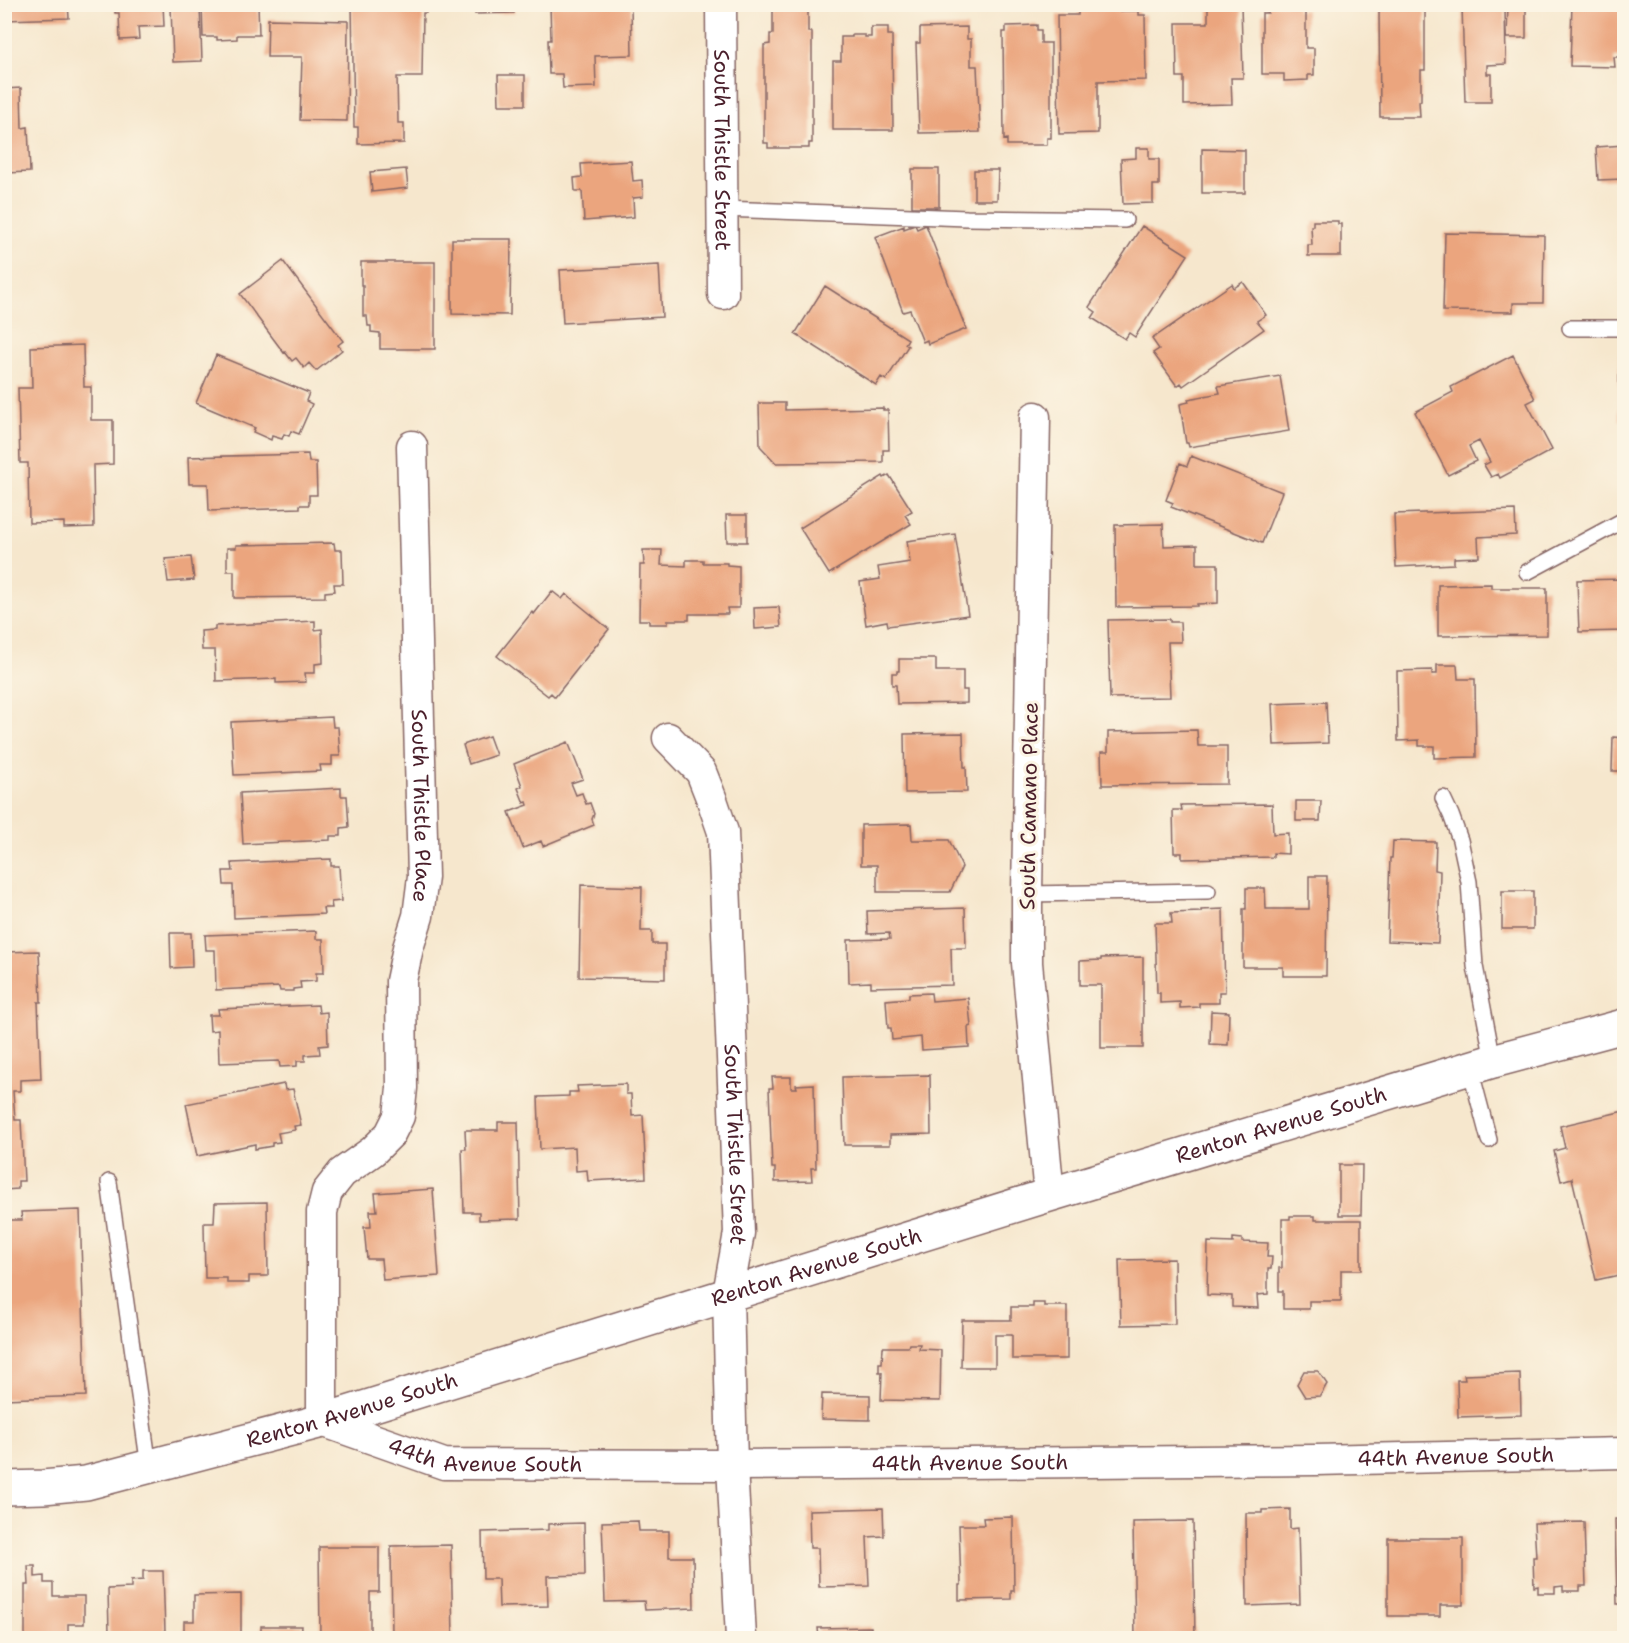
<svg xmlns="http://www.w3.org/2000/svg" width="1629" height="1643" font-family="'Shantell Sans',sans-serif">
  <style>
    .building { fill: #eba57e }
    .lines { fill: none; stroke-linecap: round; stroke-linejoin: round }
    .lane-casing { stroke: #866564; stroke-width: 18 }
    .street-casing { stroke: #866564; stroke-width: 33 }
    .secondary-casing { stroke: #866564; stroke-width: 36 }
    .lane { stroke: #fff; stroke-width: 15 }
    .street { stroke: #fff; stroke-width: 30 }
    .secondary { stroke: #fff; stroke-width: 33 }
    .labels { text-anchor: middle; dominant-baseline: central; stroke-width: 6; stroke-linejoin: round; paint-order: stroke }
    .street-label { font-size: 21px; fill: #4a1f2b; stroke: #fcf5e5 }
  </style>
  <rect width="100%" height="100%" fill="#fcf5e5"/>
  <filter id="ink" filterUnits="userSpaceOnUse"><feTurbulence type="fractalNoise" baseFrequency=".0167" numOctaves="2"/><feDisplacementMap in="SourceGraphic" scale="12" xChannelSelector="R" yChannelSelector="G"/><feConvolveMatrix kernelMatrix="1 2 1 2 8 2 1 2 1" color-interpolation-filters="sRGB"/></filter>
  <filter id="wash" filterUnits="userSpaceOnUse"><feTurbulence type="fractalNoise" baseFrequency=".008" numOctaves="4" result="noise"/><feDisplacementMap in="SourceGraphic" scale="24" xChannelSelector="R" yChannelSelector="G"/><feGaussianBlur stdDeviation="1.35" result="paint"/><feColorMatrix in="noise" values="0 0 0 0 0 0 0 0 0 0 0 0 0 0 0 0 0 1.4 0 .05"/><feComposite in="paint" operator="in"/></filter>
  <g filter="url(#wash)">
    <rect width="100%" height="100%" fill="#f6e7cd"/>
    <g id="blocks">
      <!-- building -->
      <path class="building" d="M 5,4 L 68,4 L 69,18 L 5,20 Z
        M 115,4 L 163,4 L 164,26 L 138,27 L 139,39 L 120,40 L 119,13 L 115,13 Z
        M 202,4 L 258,4 L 259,35 L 237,35 L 237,39 L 217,40 L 217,37 L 203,37 Z
        M 352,4 L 426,4 L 426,13 L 423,13 L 422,77 L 397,77 L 398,123 L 404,123 L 404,143 L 358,144 L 358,127 L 354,127 Z
        M 463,4 L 514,4 L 514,13 L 475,14 L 475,8 L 463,8 Z
        M 631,4 L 632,55 L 595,56 L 596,87 L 563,88 L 562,74 L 549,74 L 548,40 L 551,40 L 550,5 Z
        M 773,4 L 808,4 L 808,32 L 812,32 L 812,143 L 809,143 L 809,148 L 768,148 L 768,143 L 764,143 L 764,45 L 770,44 L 770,34 L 773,34 Z
        M 1094,4 L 1108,4 L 1108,8 L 1119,8 L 1119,11 L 1139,11 L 1139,15 L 1145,15 L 1146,80 L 1098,81 L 1098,133 L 1059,134 L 1057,15 L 1078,15 L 1078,9 L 1094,9 Z
        M 1208,4 L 1241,4 L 1243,78 L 1231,78 L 1232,104 L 1184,105 L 1184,77 L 1177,77 L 1176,23 L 1208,23 Z
        M 1268,4 L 1297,4 L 1297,11 L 1306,10 L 1306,48 L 1314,48 L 1314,75 L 1308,75 L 1308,80 L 1284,81 L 1284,74 L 1262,74 L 1262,13 L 1268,13 Z
        M 1396,4 L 1412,4 L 1412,8 L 1425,8 L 1425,70 L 1421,70 L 1421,101 L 1419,101 L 1420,117 L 1380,117 L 1379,9 L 1396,9 Z
        M 1475,4 L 1505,7 L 1506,64 L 1487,65 L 1487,74 L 1491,74 L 1491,102 L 1465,102 L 1462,7 L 1473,8 Z
        M 1508,4 L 1526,4 L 1526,38 L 1507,38 Z
        M 1572,4 L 1624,4 L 1624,57 L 1614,57 L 1615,67 L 1570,66 Z
        M 171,7 L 200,7 L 202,61 L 173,62 Z
        M 268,19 L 348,21 L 347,121 L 300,120 L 302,57 L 267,57 Z
        M 1037,25 L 1037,30 L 1041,30 L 1041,43 L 1051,43 L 1051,138 L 1047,138 L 1047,145 L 1007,145 L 1007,139 L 1004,140 L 1003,32 L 1006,32 L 1006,26 Z
        M 871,27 L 888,27 L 888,35 L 892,35 L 893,130 L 833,130 L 833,61 L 841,61 L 841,37 L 852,37 L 852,35 L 865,35 L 865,37 L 871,37 Z
        M 967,27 L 967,39 L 971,39 L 971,66 L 977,66 L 980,132 L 919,133 L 916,43 L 920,43 L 920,28 Z
        M 498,75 L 525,75 L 525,105 L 499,105 Z
        M 21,88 L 22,128 L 28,127 L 30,172 L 4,173 L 4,89 Z
        M 1624,145 L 1624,179 L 1598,180 L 1596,147 Z
        M 1136,148 L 1149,148 L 1149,159 L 1159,159 L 1159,185 L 1153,185 L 1153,203 L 1123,204 L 1121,159 L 1136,158 Z
        M 1202,149 L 1245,150 L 1245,193 L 1202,193 Z
        M 631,161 L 633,181 L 642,180 L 643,197 L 633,198 L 634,217 L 584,221 L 582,191 L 575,191 L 574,178 L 582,177 L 581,164 Z
        M 406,169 L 408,188 L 372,192 L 370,172 Z
        M 912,169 L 939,169 L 939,207 L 912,207 Z
        M 974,170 L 998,170 L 997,200 L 974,200 Z
        M 1313,221 L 1338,221 L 1338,224 L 1341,224 L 1341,256 L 1308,256 L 1308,245 L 1312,245 L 1311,226 L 1313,226 Z
        M 915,225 L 917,229 L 926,225 L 966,329 L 928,344 L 927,340 L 923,342 L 910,310 L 903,312 L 875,237 L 904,226 L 904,229 Z
        M 1142,226 L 1188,255 L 1135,337 L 1129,333 L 1125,339 L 1092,318 L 1096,312 L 1089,307 Z
        M 1445,233 L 1544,235 L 1543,303 L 1513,303 L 1513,312 L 1443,311 Z
        M 452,239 L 511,239 L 510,315 L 452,314 Z
        M 283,261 L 343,341 L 338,345 L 342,350 L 316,371 L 309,363 L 304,368 L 296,358 L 292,361 L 285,352 L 284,353 L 240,294 Z
        M 361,262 L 435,262 L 435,349 L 380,349 L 380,333 L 371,332 L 371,326 L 368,326 L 367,316 L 363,316 L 363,285 L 361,285 Z
        M 659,265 L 662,317 L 563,323 L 560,270 Z
        M 1243,282 L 1266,315 L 1257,321 L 1264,329 L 1183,386 L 1181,383 L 1177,386 L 1153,353 L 1159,349 L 1152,339 L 1232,284 L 1234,288 Z
        M 825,286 L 908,339 L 905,344 L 908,346 L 886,380 L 881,377 L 876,385 L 795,334 Z
        M 83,345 L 84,387 L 91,387 L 91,420 L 113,420 L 113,464 L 93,465 L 94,527 L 64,528 L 64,522 L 29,523 L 28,463 L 20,463 L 18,388 L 32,388 L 31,347 Z
        M 1619,353 L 1624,353 L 1624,420 L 1619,420 Z
        M 216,355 L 309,393 L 306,401 L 312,404 L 299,434 L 291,431 L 289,436 L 284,434 L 282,439 L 272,436 L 271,440 L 253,432 L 255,428 L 196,403 Z
        M 1513,355 L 1535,399 L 1527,403 L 1552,450 L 1500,478 L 1498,474 L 1491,477 L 1484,465 L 1490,462 L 1479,441 L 1469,446 L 1476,461 L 1448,475 L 1415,412 L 1453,392 L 1451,387 Z
        M 1280,376 L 1289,431 L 1189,447 L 1188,443 L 1186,443 L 1180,404 L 1189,402 L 1188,399 L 1220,393 L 1218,386 Z
        M 759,403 L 785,403 L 785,410 L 883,408 L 883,410 L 888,410 L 889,450 L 883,450 L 883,462 L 776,463 L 760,446 Z
        M 308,454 L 309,462 L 316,462 L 317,495 L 309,495 L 309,505 L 300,505 L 300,508 L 209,511 L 208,484 L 189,484 L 188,457 Z
        M 1191,456 L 1282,492 L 1262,543 L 1171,507 L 1173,503 L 1166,500 L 1180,463 L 1187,466 Z
        M 889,475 L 912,511 L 905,515 L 911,524 L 829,574 L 800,528 L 883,476 L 884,478 Z
        M 1515,510 L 1516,535 L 1478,537 L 1479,557 L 1454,558 L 1454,564 L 1396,567 L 1394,514 Z
        M 726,515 L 747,515 L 747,542 L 727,542 Z
        M 1163,524 L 1164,546 L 1197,545 L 1197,564 L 1218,564 L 1218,603 L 1197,604 L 1197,606 L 1116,607 L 1115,525 Z
        M 955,534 L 968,615 L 888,626 L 887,621 L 866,625 L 860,582 L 880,579 L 878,567 L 910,562 L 907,541 Z
        M 334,543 L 335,550 L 342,550 L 343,584 L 334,584 L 335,591 L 325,592 L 325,597 L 234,598 L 234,571 L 227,571 L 227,548 L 236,548 L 236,545 Z
        M 643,550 L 662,550 L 661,565 L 686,566 L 686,560 L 703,560 L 703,563 L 727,563 L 727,565 L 739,566 L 739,608 L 727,608 L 728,614 L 689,614 L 689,620 L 668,620 L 668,624 L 649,624 L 649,620 L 639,620 L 640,565 L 644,565 Z
        M 191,557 L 194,580 L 168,582 L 165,559 Z
        M 1624,579 L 1624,631 L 1579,632 L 1577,580 Z
        M 1491,584 L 1491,588 L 1547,588 L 1547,635 L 1438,636 L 1438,585 Z
        M 552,591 L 562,599 L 566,594 L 609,629 L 555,697 L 551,693 L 548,696 L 497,656 L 532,612 L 534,614 Z
        M 779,607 L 781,627 L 755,629 L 754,608 Z
        M 1170,619 L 1170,622 L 1180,622 L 1181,642 L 1168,642 L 1170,697 L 1110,698 L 1108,620 Z
        M 315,621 L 315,630 L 322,629 L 323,663 L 315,664 L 315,673 L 305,673 L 306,682 L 276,683 L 276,679 L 216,681 L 215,650 L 202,650 L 201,631 L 215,630 L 215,626 Z
        M 899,659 L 936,659 L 936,671 L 963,671 L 963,690 L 967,690 L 967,703 L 897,704 L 896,685 L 892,685 L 892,673 L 897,673 L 897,671 L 899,671 Z
        M 1437,665 L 1457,665 L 1458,679 L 1475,679 L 1476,757 L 1434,758 L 1434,746 L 1419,746 L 1419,740 L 1398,741 L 1397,671 L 1432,670 L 1432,674 L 1437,674 Z
        M 1326,702 L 1328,743 L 1274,745 L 1272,704 Z
        M 332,717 L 333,727 L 338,727 L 340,756 L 332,756 L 332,765 L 320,765 L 321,771 L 234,775 L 231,722 Z
        M 1197,730 L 1198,746 L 1227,746 L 1227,784 L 1102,785 L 1101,752 L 1108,752 L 1108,732 Z
        M 963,733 L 964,767 L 966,767 L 967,792 L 905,793 L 904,734 Z
        M 489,736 L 496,755 L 469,764 L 463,745 Z
        M 1613,737 L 1624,738 L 1624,771 L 1612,771 Z
        M 568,742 L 583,779 L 571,783 L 576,795 L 582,793 L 586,804 L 590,803 L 594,814 L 592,819 L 594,825 L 543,846 L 541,841 L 523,848 L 509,812 L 528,805 L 527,802 L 524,803 L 518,788 L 522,786 L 514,764 Z
        M 341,788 L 341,796 L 347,796 L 349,827 L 341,828 L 341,836 L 330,836 L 330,840 L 243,844 L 240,793 Z
        M 1296,801 L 1321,801 L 1320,821 L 1296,821 Z
        M 1272,804 L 1273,834 L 1288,833 L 1288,854 L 1273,853 L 1273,857 L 1182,859 L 1182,853 L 1174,853 L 1173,810 L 1182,810 L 1181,805 Z
        M 911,824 L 912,840 L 949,840 L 962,867 L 950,892 L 877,892 L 877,865 L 861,865 L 861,825 Z
        M 1393,841 L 1436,842 L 1435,870 L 1440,871 L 1438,943 L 1387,941 L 1390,858 L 1392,858 Z
        M 331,859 L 331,866 L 339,866 L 341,901 L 331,902 L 332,908 L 323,908 L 324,914 L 234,918 L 233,885 L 224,885 L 223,871 L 233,871 L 232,863 Z
        M 1309,876 L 1327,876 L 1326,976 L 1283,976 L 1283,967 L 1243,967 L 1243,909 L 1246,909 L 1246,888 L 1265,888 L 1266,909 L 1309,909 Z
        M 581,885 L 642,887 L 641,931 L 652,931 L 652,944 L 665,944 L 665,979 L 579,977 Z
        M 1502,891 L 1533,891 L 1533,929 L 1502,929 Z
        M 965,908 L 966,948 L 951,948 L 952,985 L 871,987 L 871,982 L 849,983 L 848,940 L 890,939 L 889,933 L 868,934 L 867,911 Z
        M 1223,909 L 1225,992 L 1219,992 L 1219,1003 L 1199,1003 L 1199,1007 L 1180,1008 L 1180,1002 L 1160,1003 L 1160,993 L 1157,993 L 1155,923 L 1172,923 L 1171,913 L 1201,912 L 1201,910 Z
        M 316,931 L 316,939 L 323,939 L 324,973 L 316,973 L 316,981 L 300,982 L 301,988 L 293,989 L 293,991 L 280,991 L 279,987 L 216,990 L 215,950 L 206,950 L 205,935 Z
        M 170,933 L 191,933 L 192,967 L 171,968 Z
        M 39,951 L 41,1002 L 38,1002 L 41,1079 L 20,1080 L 20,1091 L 13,1091 L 15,1120 L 21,1120 L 24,1181 L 18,1181 L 18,1189 L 4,1190 L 4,952 Z
        M 1143,957 L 1143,1048 L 1101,1048 L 1101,985 L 1080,985 L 1080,961 L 1101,960 L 1101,958 Z
        M 931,993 L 932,1001 L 968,998 L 971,1026 L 968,1027 L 969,1047 L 922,1050 L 921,1037 L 892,1040 L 891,1028 L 888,1028 L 886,1000 L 909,998 L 909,994 Z
        M 318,1005 L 319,1013 L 327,1012 L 328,1045 L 319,1046 L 320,1054 L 305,1055 L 305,1061 L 297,1061 L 297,1066 L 280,1067 L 279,1061 L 219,1063 L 218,1030 L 210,1031 L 209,1015 L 219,1015 L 218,1009 Z
        M 1211,1011 L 1229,1012 L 1228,1045 L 1210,1044 Z
        M 930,1075 L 931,1134 L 890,1135 L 890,1145 L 844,1145 L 842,1077 Z
        M 772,1077 L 791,1077 L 791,1088 L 797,1088 L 796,1085 L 814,1084 L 816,1168 L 811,1168 L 812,1181 L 775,1182 L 775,1168 L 772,1168 L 769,1088 L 773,1088 Z
        M 284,1084 L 285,1090 L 293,1089 L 301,1125 L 294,1126 L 295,1130 L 278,1133 L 280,1142 L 272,1143 L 272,1146 L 255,1149 L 255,1144 L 197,1156 L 186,1104 Z
        M 626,1084 L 626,1094 L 631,1094 L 632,1116 L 643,1115 L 646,1178 L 588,1181 L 587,1170 L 576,1171 L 575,1147 L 540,1149 L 538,1097 L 569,1096 L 569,1092 L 578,1092 L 577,1086 Z
        M 1624,1111 L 1624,1274 L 1596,1280 L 1572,1178 L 1561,1181 L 1554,1151 L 1565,1148 L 1560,1126 Z
        M 498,1122 L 518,1122 L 520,1219 L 479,1220 L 479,1212 L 464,1212 L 462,1149 L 466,1149 L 465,1130 L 498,1130 Z
        M 1339,1165 L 1362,1165 L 1361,1215 L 1339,1215 Z
        M 433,1189 L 439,1276 L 383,1280 L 381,1259 L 367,1259 L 364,1227 L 371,1227 L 370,1211 L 377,1211 L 375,1193 Z
        M 267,1202 L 268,1276 L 249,1276 L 249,1283 L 227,1283 L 227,1278 L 205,1278 L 204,1223 L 214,1223 L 215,1203 Z
        M 80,1210 L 86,1396 L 4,1399 L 4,1220 L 22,1220 L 21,1212 Z
        M 1290,1216 L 1315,1216 L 1315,1220 L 1361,1220 L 1361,1270 L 1341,1270 L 1341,1301 L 1309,1301 L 1309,1309 L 1283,1309 L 1283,1291 L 1279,1291 L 1279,1268 L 1282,1268 L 1282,1219 L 1290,1219 Z
        M 1233,1238 L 1242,1239 L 1242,1242 L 1268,1243 L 1267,1257 L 1272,1257 L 1271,1269 L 1268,1269 L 1268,1294 L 1257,1295 L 1258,1308 L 1232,1307 L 1232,1296 L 1207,1295 L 1208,1242 L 1233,1243 Z
        M 1174,1259 L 1175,1324 L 1121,1325 L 1119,1260 Z
        M 1033,1303 L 1044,1303 L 1044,1306 L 1067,1306 L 1067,1359 L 1012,1359 L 1012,1335 L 995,1335 L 995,1367 L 961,1367 L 962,1320 L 1011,1320 L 1011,1307 L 1033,1307 Z
        M 909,1344 L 920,1344 L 919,1349 L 941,1350 L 940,1401 L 881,1400 L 882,1372 L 879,1372 L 879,1363 L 882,1363 L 883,1347 L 908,1347 Z
        M 1304,1371 L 1318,1371 L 1327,1384 L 1320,1396 L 1305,1397 L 1297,1384 Z
        M 1520,1373 L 1521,1415 L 1458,1417 L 1457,1380 L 1465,1380 L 1464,1375 Z
        M 822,1394 L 870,1395 L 870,1420 L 821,1419 Z
        M 883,1508 L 884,1536 L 867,1537 L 869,1586 L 819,1587 L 818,1548 L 810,1548 L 809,1510 Z
        M 1290,1509 L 1290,1529 L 1298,1528 L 1300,1604 L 1247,1606 L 1246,1513 L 1262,1513 L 1262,1510 Z
        M 1013,1517 L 1014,1591 L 1011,1591 L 1011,1599 L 959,1600 L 959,1585 L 961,1585 L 959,1525 L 984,1525 L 983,1518 Z
        M 1615,1519 L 1624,1519 L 1624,1604 L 1617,1604 Z
        M 638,1521 L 639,1531 L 669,1531 L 669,1557 L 693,1557 L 694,1608 L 645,1610 L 644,1601 L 605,1602 L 602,1522 Z
        M 1193,1521 L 1195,1638 L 1135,1638 L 1133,1522 Z
        M 1584,1522 L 1586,1586 L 1580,1586 L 1580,1591 L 1563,1591 L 1563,1586 L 1555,1587 L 1555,1593 L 1538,1593 L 1538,1586 L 1534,1587 L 1533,1557 L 1536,1557 L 1534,1523 Z
        M 584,1523 L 585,1575 L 547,1576 L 548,1606 L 499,1607 L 498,1579 L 483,1579 L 482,1532 L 548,1530 L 548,1524 Z
        M 1388,1538 L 1463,1538 L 1463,1605 L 1440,1605 L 1440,1616 L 1388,1616 Z
        M 451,1545 L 453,1638 L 392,1638 L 391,1546 Z
        M 319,1547 L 379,1547 L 379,1592 L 370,1592 L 370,1638 L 320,1638 Z
        M 28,1566 L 35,1566 L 35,1577 L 44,1576 L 44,1583 L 53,1583 L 53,1596 L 84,1596 L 84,1624 L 68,1624 L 68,1638 L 25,1638 L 25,1585 L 29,1585 Z
        M 143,1571 L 163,1571 L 165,1632 L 109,1633 L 108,1589 L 131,1588 L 131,1581 L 143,1580 Z
        M 241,1594 L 241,1638 L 184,1638 L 184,1621 L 194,1621 L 194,1595 Z
        M 261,1626 L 302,1626 L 301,1638 L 261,1638 Z
        M 871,1627 L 871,1638 L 819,1638 L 818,1628 Z"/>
    </g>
  </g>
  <g filter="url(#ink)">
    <use href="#blocks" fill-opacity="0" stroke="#866564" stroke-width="1.5"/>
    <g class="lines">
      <defs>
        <path id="lane" d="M 722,209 L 967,218 L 1125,220
          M 1570,328 L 1624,328
          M 1527,572 L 1622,521 L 1624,521
          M 1443,798 L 1451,815 L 1460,840 L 1469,882 L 1475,966 L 1493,1061
          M 1027,894 L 1208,891
          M 1470,1068 L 1489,1140
          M 109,1182 L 149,1467"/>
        <g id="street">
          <path id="s1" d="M 721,4 L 723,294"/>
          <path d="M 1035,417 L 1027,894 L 1027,963 L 1049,1195"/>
          <path id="s2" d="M 412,446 L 423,877 L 418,916 L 408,948 L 401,981 L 402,1088 L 399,1116 L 390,1134 L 373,1151 L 342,1173 L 327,1192 L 322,1212 L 322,1421 L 444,1464 L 732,1465 L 1316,1460 L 1624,1453"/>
          <path id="s3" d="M 668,738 L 701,772 L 712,800 L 723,832 L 739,1233 L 728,1294 L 732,1465 L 741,1638"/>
        </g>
        <g id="secondary">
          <path id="s4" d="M 4,1488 L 43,1487 L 86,1483 L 322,1421 L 1049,1195 L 1493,1061 L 1624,1026"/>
        </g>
      </defs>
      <!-- lane casing -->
      <use href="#lane" class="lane-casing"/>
      <!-- street casing -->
      <use href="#street" class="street-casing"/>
      <!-- secondary casing -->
      <use href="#secondary" class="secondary-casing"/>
      <!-- lane -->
      <use href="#lane" class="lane"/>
      <!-- street -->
      <use href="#street" class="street"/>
      <!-- secondary -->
      <use href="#secondary" class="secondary"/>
    </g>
  </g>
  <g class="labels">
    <!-- street labels -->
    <g class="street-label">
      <text stroke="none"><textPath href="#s1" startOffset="146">South Thistle Street</textPath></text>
      <text stroke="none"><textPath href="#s2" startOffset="360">South Thistle Place</textPath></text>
      <text transform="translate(1029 806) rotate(-89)">South Camano Place</text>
      <text stroke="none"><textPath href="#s4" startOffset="1330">Renton Avenue South</textPath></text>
      <text stroke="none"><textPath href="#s3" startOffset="424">South Thistle Street</textPath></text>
      <text stroke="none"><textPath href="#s4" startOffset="844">Renton Avenue South</textPath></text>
      <text stroke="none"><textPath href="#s4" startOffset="358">Renton Avenue South</textPath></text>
      <text stroke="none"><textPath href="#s2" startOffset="1178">44th Avenue South</textPath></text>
      <text stroke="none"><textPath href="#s2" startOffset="2150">44th Avenue South</textPath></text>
      <text stroke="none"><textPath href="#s2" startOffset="1664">44th Avenue South</textPath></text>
    </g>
  </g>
  <!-- margin -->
  <rect width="1629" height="1643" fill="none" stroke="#fcf5e5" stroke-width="24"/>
</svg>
